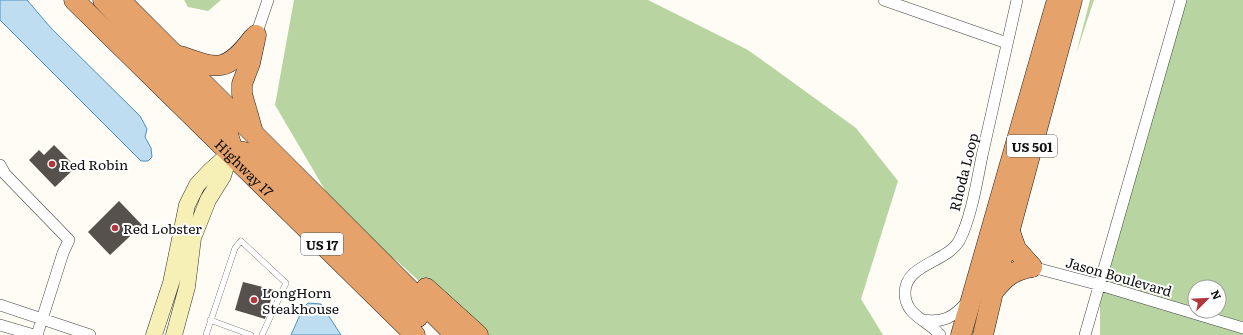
<svg xmlns="http://www.w3.org/2000/svg" width="1243" height="335" font-family="Literata,serif">
  <style>
    .forest { fill: #b8d5a1; fill-rule: evenodd }
    .water { fill: #beddf0; stroke: #4c91bf }
    .building { fill: #57514d }
    .lines { fill: none; stroke-linecap: round; stroke-linejoin: round }
    .lane-casing { stroke: #434343; stroke-width: 6 }
    .street-casing { stroke: #434343; stroke-width: 12 }
    .secondary-casing { stroke: #323232; stroke-width: 17 }
    .highway-casing { stroke: #212121; stroke-width: 21 }
    .lane { stroke: #fff; stroke-width: 5.5 }
    .street { stroke: #fff; stroke-width: 11 }
    .secondary { stroke: #f6f0b6; stroke-width: 16 }
    .highway { stroke: #e5a36b; stroke-width: 20 }
    .poi-dot { fill: #b2363b; stroke: #fff; stroke-width: 1.5 }
    .labels { text-anchor: middle; dominant-baseline: central; stroke-width: 4; stroke-linejoin: round; paint-order: stroke }
    .shield { fill: #fff; stroke: #585858; stroke-width: 1 }
    .shield-label { font-size: 13px; font-weight: bold; fill: #101010 }
    .poi-label { font-size: 14px; fill: #101010; stroke: #fff; text-anchor: start }
    .street-label { font-size: 14px; fill: #101010; stroke: #fff }
  </style>
  <rect width="100%" height="100%" fill="#fefcf4"/>
  <!-- forest -->
  <path class="forest" d="M 184,0 L 221,0 L 208,11 L 188,7 Z
    M 294,0 L 648,0 L 748,50 L 856,128 L 898,181 L 861,299 L 883,335 L 478,335 L 397,261 L 345,224 L 275,105 Z
    M 1090,0 L 1094,0 L 1076,54 Z
    M 1181,0 L 1243,0 L 1243,335 L 1100,335 L 1100,285 ZM 1195,287 L 1219,287 L 1219,311 L 1195,311 Z"/>
  <!-- water -->
  <path class="water" d="M 0,0 L 27,0 L 51,28 L 140,116 L 147,129 L 145,137 L 151,148 L 152,157 L 148,161 L 141,161 L 0,20 Z
    M 308,303 L 321,304 L 341,335 L 291,335 L 303,308 Z"/>
  <!-- building -->
  <path class="building" d="M 54,145 L 76,167 L 55,187 L 29,160 L 39,150 L 44,155 Z
    M 119,201 L 142,225 L 110,255 L 88,232 Z
    M 243,282 L 274,290 L 265,319 L 235,310 Z"/>
  <g class="lines">
    <defs>
      <path id="lane" d="M 210,320 L 251,335
        M 206,335 L 235,248 L 241,241 L 286,283 L 262,335"/>
      <path id="street" d="M 884,0 L 1007,43
        M 256,35 L 268,0
        M 0,165 L 5,174 L 69,240 L 63,253 L 37,335
        M 1032,267 L 1100,285 L 1243,328
        M 0,305 L 90,335
        M 922,320 C 943,323 953,318 967,302
        M 0,325 L 34,335
        M 940,335 C 928,320 905,316 905,293 C 905,264 946,263 959,241 C 971,219 977,181 982,156 C 994,104 1005,52 1017,0
        M 1085,335 L 1181,0"/>
      <path id="secondary" d="M 154,335 L 171,283 L 187,205 L 197,185 L 210,171 L 230,153
        M 174,335 L 187,287 L 193,238 L 208,200 L 223,176 L 230,153"/>
      <g id="highway">
        <path id="s1" d="M 74,0 L 415,335"/>
        <path d="M 103,0 L 227,131 L 231,144 L 230,153"/>
        <path d="M 120,0 L 455,335"/>
        <path d="M 180,56 C 219,70 227,72 253,38"/>
        <path d="M 252,129 L 242,94 L 242,84 L 250,63 L 256,35"/>
        <path d="M 230,153 C 242,149 249,153 259,160 L 418,317"/>
        <path d="M 1009,229 L 1016,249 L 1032,267"/>
        <path d="M 426,288 L 478,335"/>
        <path d="M 993,292 C 1006,276 1012,271 1032,267"/>
        <path d="M 961,335 L 1057,0"/>
        <path d="M 983,335 L 993,292 L 1072,0"/>
      </g>
    </defs>
    <!-- lane casing -->
    <use href="#lane" class="lane-casing"/>
    <!-- street casing -->
    <use href="#street" class="street-casing"/>
    <!-- secondary casing -->
    <use href="#secondary" class="secondary-casing"/>
    <!-- highway casing -->
    <use href="#highway" class="highway-casing"/>
    <!-- lane -->
    <use href="#lane" class="lane"/>
    <!-- street -->
    <use href="#street" class="street"/>
    <!-- secondary -->
    <use href="#secondary" class="secondary"/>
    <!-- highway -->
    <use href="#highway" class="highway"/>
  </g>
  <!-- markers -->
  <g class="poi-dot">
    <circle cx="52" cy="164" r="4"/>
    <circle cx="115" cy="228" r="4"/>
    <circle cx="254" cy="300" r="4"/>
  </g>
  <g class="labels">
    <!-- shield labels -->
    <g class="shield">
      <rect x="1007" y="135" width="50" height="22" rx="3"/>
      <rect x="301" y="233" width="42" height="22" rx="3"/>
    </g>
    <g class="shield-label">
      <text x="1032" y="146">US 501</text>
      <text x="322" y="244">US 17</text>
    </g>
    <!-- poi labels -->
    <g class="poi-label">
      <text x="60" y="164">Red Robin</text>
      <text x="123" y="228">Red Lobster</text>
      <text x="262" y="292">LongHorn<tspan x="262" dy="16">Steakhouse</tspan></text>
    </g>
    <!-- street labels -->
    <g class="street-label">
      <text stroke="none"><textPath href="#s1" startOffset="239">Highway 17</textPath></text>
      <text transform="translate(963 172) rotate(-76)">Rhoda Loop</text>
      <text transform="translate(1119 276) rotate(16)">Jason Boulevard</text>
    </g>
  </g>
  <!-- north arrow -->
  <g transform="translate(1207 299) rotate(66)"><circle r="19" fill="#ffffff" stroke="#9f9f9f"/>
  <path d="M0-3L7 15L0 10L-7 15Z" fill="#b2363b"/>
  <text y="-6" font-size="11" font-weight="bold" text-anchor="middle" fill="#101010">N</text>
  </g>
</svg>
